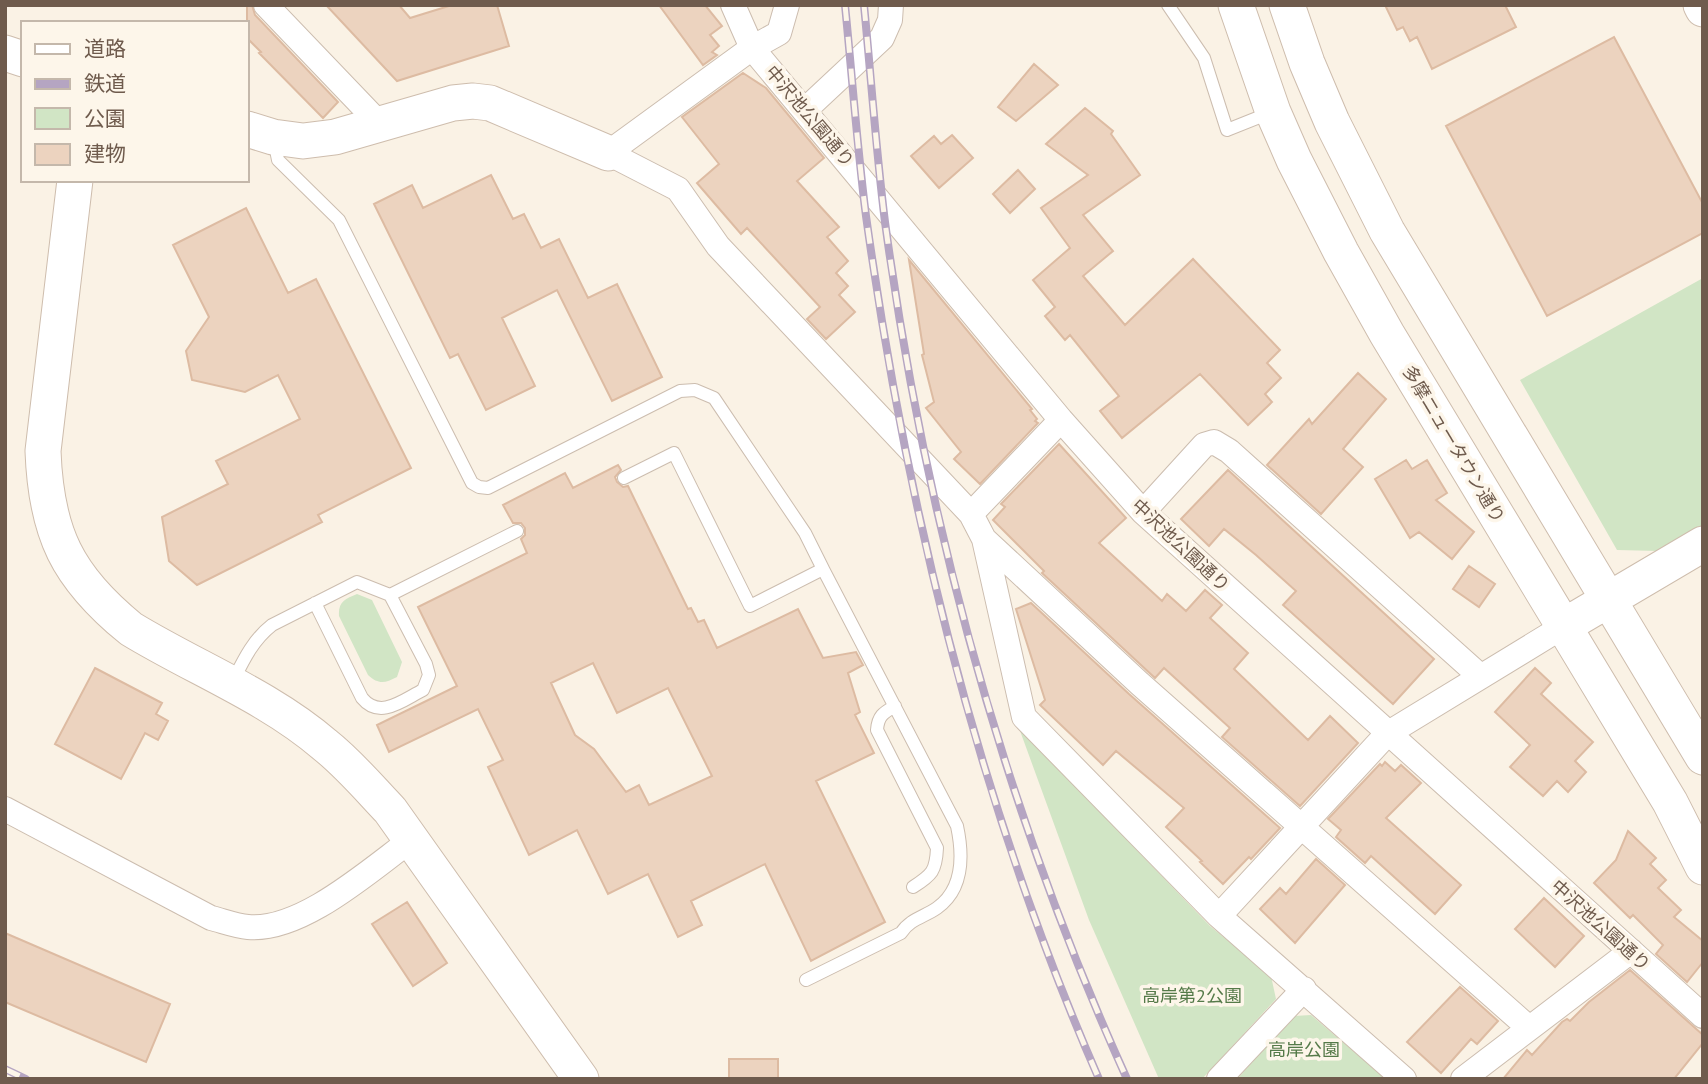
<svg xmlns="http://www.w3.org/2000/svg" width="1708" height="1084" font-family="'PT Sans','Noto Sans JP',sans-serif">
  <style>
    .green { fill: #d1e5c5 }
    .building { fill: #ecd3bf; stroke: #ddbba2; stroke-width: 2; fill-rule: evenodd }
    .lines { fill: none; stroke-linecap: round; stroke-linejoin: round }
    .lane-casing { stroke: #ccbdaf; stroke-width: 14 }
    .street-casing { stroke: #ccbdaf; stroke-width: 26 }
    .secondary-casing { stroke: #cebdad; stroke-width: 37 }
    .lane { stroke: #fff; stroke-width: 12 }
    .street { stroke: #fff; stroke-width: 24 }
    .secondary { stroke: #fff; stroke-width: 35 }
    .rail-casing { stroke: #b5a5c2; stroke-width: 8 }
    .rail { stroke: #fdf6ea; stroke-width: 5; stroke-dasharray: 16; stroke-linecap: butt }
    .labels { text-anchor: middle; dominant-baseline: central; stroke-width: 7; stroke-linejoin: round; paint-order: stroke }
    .street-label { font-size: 18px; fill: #6f5b4d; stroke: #fdf6ea }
    .park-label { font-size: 18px; fill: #557a49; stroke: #fdf6ea }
  </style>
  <rect width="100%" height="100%" fill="#faf2e5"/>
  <!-- green -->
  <path class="green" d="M 1703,278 L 1703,525 L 1658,551 L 1617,550 L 1520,380 Z
    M 357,594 L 372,600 L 402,662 L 397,677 C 385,683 379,685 368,675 L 339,616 C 338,602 345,599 357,594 Z
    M 1019,728 L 1210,926 L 1271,976 L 1276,999 L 1202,1079 L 1159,1079 L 1089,920 Z
    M 1311,1015 L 1386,1079 L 1237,1079 L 1294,1016 Z"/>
  <!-- building -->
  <path class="building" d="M 247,5 L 252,5 L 255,15 L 338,102 L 323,118 L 259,53 L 261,52 L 247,38 Z
    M 326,5 L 399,5 L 410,18 L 452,5 L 497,5 L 509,46 L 397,81 Z
    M 659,5 L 705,5 L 722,26 L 710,35 L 719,46 L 712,52 L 717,55 L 703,65 Z
    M 1385,5 L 1505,5 L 1516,27 L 1432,69 L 1417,37 L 1410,41 L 1403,27 L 1397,30 Z
    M 1614,37 L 1703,204 L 1703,233 L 1547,316 L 1446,126 Z
    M 1034,64 L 1058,85 L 1016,121 L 998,107 Z
    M 743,73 L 766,88 L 824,158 L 797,181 L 839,227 L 827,237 L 848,261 L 836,273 L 848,286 L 839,295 L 855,312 L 826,339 L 807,319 L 820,307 L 747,228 L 741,234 L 697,183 L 719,164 L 682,117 Z
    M 1085,108 L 1113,131 L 1111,134 L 1140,175 L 1083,215 L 1113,251 L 1083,276 L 1125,325 L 1193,259 L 1280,350 L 1267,363 L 1281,378 L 1265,394 L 1272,402 L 1248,425 L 1200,374 L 1122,438 L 1100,411 L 1119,396 L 1070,335 L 1065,340 L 1045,316 L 1055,307 L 1033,280 L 1070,248 L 1041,208 L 1088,175 L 1046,144 Z
    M 952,135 L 973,158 L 939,188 L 911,156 L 934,136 L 941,144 Z
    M 1018,170 L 1035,189 L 1010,213 L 993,194 Z
    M 491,175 L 513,219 L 524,214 L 541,248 L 559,239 L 588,298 L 617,284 L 662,377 L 612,401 L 557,290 L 502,318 L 535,386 L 486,410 L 458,354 L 450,358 L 374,204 L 412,185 L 423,208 Z
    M 246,208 L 288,293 L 316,279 L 411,468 L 318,515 L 322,522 L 197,585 L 169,561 L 162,517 L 228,484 L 216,461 L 300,419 L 278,375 L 245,392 L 192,380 L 186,351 L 209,317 L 173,245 Z
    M 909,260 L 1032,409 L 1030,410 L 1037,419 L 1035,421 L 1038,423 L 980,484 L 954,459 L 961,452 L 926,408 L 934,402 L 922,355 L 924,354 Z
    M 1358,373 L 1386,399 L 1343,449 L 1363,467 L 1321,514 L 1267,465 L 1309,419 L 1312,424 Z
    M 1059,444 L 1126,518 L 1099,543 L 1162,601 L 1167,594 L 1186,611 L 1205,590 L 1222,605 L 1210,618 L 1248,653 L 1234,669 L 1308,740 L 1330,716 L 1358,743 L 1300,806 L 1222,737 L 1230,728 L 1164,668 L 1155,678 L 1042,573 L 1044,571 L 993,520 L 1005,507 L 1001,504 Z
    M 1406,460 L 1412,469 L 1427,460 L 1447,493 L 1436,500 L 1474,532 L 1452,559 L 1419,532 L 1410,538 L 1375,479 Z
    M 618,465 L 621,470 L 615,477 L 617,482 L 623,487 L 628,486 L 688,609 L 691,608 L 698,622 L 704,620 L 717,648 L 798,609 L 823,658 L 856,652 L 863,665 L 848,673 L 860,712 L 855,715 L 874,753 L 816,781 L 885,922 L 811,961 L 765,864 L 691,901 L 702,925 L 678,937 L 648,874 L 608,894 L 577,830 L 529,855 L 488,767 L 503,760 L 478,709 L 389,752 L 377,725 L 457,686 L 418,607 L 527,553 L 521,539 L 525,535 L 525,528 L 521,523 L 513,523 L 503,505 L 565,473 L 573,488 ZM 593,663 L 617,713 L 668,688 L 712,776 L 649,805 L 639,785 L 626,792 L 594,749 L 575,735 L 551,683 Z
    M 1228,470 L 1434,659 L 1393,704 L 1283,605 L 1296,591 L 1256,555 L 1224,529 L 1209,546 L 1181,519 Z
    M 1469,566 L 1495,584 L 1479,607 L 1453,589 Z
    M 1031,603 L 1129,694 L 1280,828 L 1251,859 L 1249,857 L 1223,884 L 1200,862 L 1202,861 L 1166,827 L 1184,808 L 1116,751 L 1103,765 L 1040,705 L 1045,700 L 1016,609 Z
    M 95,668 L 162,703 L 156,714 L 168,721 L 158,740 L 145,733 L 121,779 L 55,744 Z
    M 1535,668 L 1551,683 L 1541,694 L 1593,742 L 1575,761 L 1586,772 L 1568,792 L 1557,781 L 1543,796 L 1510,767 L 1530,745 L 1495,712 Z
    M 1385,762 L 1395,771 L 1401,765 L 1421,783 L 1386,818 L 1461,885 L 1435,914 L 1371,856 L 1365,863 L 1336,837 L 1341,830 L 1328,819 L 1380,764 L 1382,766 Z
    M 1628,831 L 1656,858 L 1650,864 L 1666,880 L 1658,888 L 1681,910 L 1674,917 L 1703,941 L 1703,962 L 1687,982 L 1656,954 L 1663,945 L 1633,915 L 1630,918 L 1594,883 L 1616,860 Z
    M 1316,859 L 1345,885 L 1295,943 L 1260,909 L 1280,888 L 1286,894 Z
    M 1544,898 L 1584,936 L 1555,967 L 1515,929 Z
    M 407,902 L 447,963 L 413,986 L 372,924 Z
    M 5,933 L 170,1004 L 146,1062 L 5,1002 Z
    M 1630,970 L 1703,1035 L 1703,1043 L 1674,1079 L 1503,1079 L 1527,1050 L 1532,1055 L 1562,1022 L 1567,1019 L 1570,1021 L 1589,1002 Z
    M 1460,987 L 1498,1021 L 1477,1044 L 1471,1039 L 1441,1073 L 1407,1042 Z
    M 729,1059 L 778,1059 L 778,1079 L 729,1079 Z"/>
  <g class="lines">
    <defs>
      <path id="lane" d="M 1168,5 L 1204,58 L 1227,130 L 1272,112
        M 274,140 L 278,160 L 339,220 L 472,483 L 479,487 L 488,488 L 680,391 L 695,390 L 714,398 L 805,533 L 823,569 L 750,606 L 674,453 L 624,478
        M 390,595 L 517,531
        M 233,681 C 244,659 253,640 272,625 L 357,582 L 390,595 L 426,664 L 429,675 L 423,690 C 403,700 380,720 362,698 L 315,603
        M 895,706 C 883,713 878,716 877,730 L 937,848 C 936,871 932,875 913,887
        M 806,980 L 901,933 C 910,919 924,917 937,908 C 964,889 963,854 957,826 L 823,569"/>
      <path id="street" d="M 266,5 L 379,123
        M 733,5 L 752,48 L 1061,420 L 1143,512 L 1703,1016
        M 787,5 L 779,33 L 752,48 L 608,153 L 678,189 L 718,246 L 971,514 L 984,539 L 1139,683 L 1529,1028
        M 805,110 L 882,38 L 890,20 L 891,5
        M 1143,512 L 1204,445 L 1214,442 L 1229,451 L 1480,676
        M 971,514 L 1061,420
        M 984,539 L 1024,717 L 1219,916 L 1404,1079
        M 5,809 L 211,918 C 223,921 236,926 248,927 C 301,932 370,870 411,840
        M 1219,916 L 1387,734 L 1564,626
        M 1219,1079 L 1304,989
        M 1463,1079 L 1631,951"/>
      <path id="secondary" d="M 1236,5 L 1273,112 L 1294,160 L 1341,252 L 1387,334 L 1670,802 L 1703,867
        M 1287,5 L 1307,63 L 1332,122 L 1387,231 L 1703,757
        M 1701,5 L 1703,9
        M 5,53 L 23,59
        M 247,129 L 273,137 L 303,141 L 335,137 L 453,103 L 473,101 L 490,103 L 608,153
        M 75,180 L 43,451 C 46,533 67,577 131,629 C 195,668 268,696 325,745 C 349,764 369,788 390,810 L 581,1079
        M 1564,626 L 1703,544"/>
    </defs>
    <!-- lane casing -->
    <use href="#lane" class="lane-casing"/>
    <!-- street casing -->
    <use href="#street" class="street-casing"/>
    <!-- secondary casing -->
    <use href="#secondary" class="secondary-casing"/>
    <!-- lane -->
    <use href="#lane" class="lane"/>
    <!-- street -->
    <use href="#street" class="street"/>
    <!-- secondary -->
    <use href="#secondary" class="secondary"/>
    <defs>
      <path id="rail" d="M 845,5 C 852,75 857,146 866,216 C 907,511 979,805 1099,1079
        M 864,5 C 871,77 876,150 885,222 C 925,517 1004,808 1127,1079
        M 5,1069 L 26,1079"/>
    </defs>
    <!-- rail casing -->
    <use href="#rail" class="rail-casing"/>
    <!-- rail -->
    <use href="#rail" class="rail"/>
  </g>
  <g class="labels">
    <!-- street labels -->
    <g class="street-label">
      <text transform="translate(810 116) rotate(50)">中沢池公園通り</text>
      <text transform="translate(1454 444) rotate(59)">多摩ニュータウン通り</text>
      <text transform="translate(1181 545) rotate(43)">中沢池公園通り</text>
      <text transform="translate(1601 925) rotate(42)">中沢池公園通り</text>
    </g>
    <!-- park labels -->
    <g class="park-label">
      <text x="1192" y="995">高岸第2公園</text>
      <text x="1304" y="1049">高岸公園</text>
    </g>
  </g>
  <!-- border -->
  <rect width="1708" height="1084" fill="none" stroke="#6f5b4d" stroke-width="14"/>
  <!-- legend -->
  <rect x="21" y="21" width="228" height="161" fill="#fdf6ea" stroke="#c4b8ab" stroke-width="2"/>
  <rect x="35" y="44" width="35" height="10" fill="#ffffff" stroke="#c4b8ab" stroke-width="2"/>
  <text x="84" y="56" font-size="21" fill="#6f5b4d">道路</text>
  <rect x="35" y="79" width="35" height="10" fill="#b5a5c2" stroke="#c4b8ab" stroke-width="2"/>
  <text x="84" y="91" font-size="21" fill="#6f5b4d">鉄道</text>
  <rect x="35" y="108" width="35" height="21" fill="#d1e5c5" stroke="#c4b8ab" stroke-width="2"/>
  <text x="84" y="126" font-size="21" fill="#6f5b4d">公園</text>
  <rect x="35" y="144" width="35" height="21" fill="#ecd3bf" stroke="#c4b8ab" stroke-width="2"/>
  <text x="84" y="161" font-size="21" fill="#6f5b4d">建物</text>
</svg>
